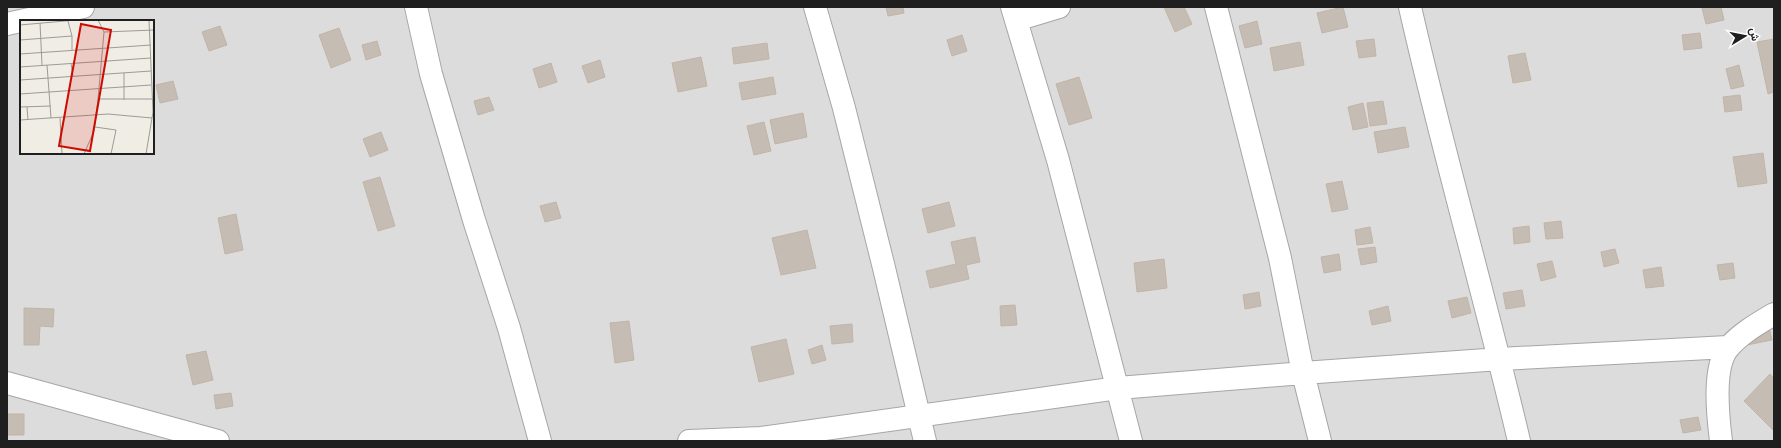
<svg xmlns="http://www.w3.org/2000/svg" width="1781" height="448" font-family="'Fira Sans',Vazirmatn,sans-serif">
  <style>
    .residential { fill: #dddcdc; fill-rule: evenodd }
    .building { fill: #c5bcb4; stroke: #c2b4a7 }
    .lines { fill: none; stroke-linecap: round; stroke-linejoin: round }
    .street-casing { stroke: #a6a6a6; stroke-width: 24 }
    .street { stroke: #fff; stroke-width: 22 }
    .inset-road { fill: none; stroke: #9c9b96; stroke-width: 1 }
    .view { fill: #ce0b00; fill-opacity: 0.15; stroke: #ce0b00; stroke-width: 2 }
    .inset-edge { fill: none; stroke: #1f1f1f; stroke-width: 2 }
  </style>
  <rect width="100%" height="100%" fill="#f0ede5"/>
  <!-- residential -->
  <path class="residential" d="M 7,7 L 1774,7 L 1774,441 L 7,441 ZM 21,21 L 153,21 L 153,153 L 21,153 Z"/>
  <!-- building -->
  <path class="building" d="M 886,7 L 903,7 L 904,13 L 888,16 Z
    M 1164,7 L 1184,7 L 1192,24 L 1175,32 Z
    M 1343,7 L 1348,27 L 1322,33 L 1317,13 Z
    M 1706,7 L 1721,7 L 1724,20 L 1706,24 L 1702,8 Z
    M 1257,21 L 1262,44 L 1245,48 L 1239,26 Z
    M 220,26 L 227,45 L 209,51 L 202,32 Z
    M 339,28 L 351,60 L 331,68 L 319,35 Z
    M 1700,33 L 1702,48 L 1684,50 L 1682,35 Z
    M 962,35 L 967,51 L 952,56 L 947,40 Z
    M 1374,39 L 1376,56 L 1359,58 L 1356,41 Z
    M 1774,39 L 1774,92 L 1768,94 L 1757,42 Z
    M 377,41 L 381,55 L 366,60 L 362,45 Z
    M 1300,42 L 1304,65 L 1274,71 L 1270,48 Z
    M 767,43 L 769,59 L 734,64 L 732,48 Z
    M 1525,53 L 1531,80 L 1513,83 L 1508,56 Z
    M 701,57 L 707,86 L 678,92 L 672,63 Z
    M 600,60 L 605,77 L 588,83 L 582,66 Z
    M 551,63 L 557,82 L 539,88 L 533,69 Z
    M 1739,65 L 1744,86 L 1731,89 L 1726,69 Z
    M 773,77 L 776,94 L 742,100 L 739,83 Z
    M 1079,77 L 1092,118 L 1069,125 L 1056,84 Z
    M 173,81 L 178,99 L 160,103 L 156,85 Z
    M 1740,95 L 1742,110 L 1725,112 L 1723,97 Z
    M 489,97 L 494,110 L 478,115 L 474,101 Z
    M 1383,101 L 1387,124 L 1370,126 L 1367,103 Z
    M 1363,103 L 1368,127 L 1353,130 L 1348,107 Z
    M 803,113 L 807,137 L 775,144 L 770,120 Z
    M 764,122 L 771,151 L 754,155 L 747,126 Z
    M 1405,127 L 1409,147 L 1378,153 L 1374,132 Z
    M 381,132 L 388,150 L 370,157 L 363,139 Z
    M 1763,153 L 1767,183 L 1738,187 L 1733,157 Z
    M 380,177 L 395,226 L 378,231 L 363,182 Z
    M 1342,181 L 1348,209 L 1332,212 L 1326,184 Z
    M 556,202 L 561,218 L 545,222 L 540,206 Z
    M 949,202 L 955,226 L 928,233 L 922,209 Z
    M 236,214 L 243,250 L 225,254 L 218,218 Z
    M 1561,221 L 1563,238 L 1546,239 L 1544,223 Z
    M 1529,226 L 1530,242 L 1514,244 L 1513,228 Z
    M 1370,227 L 1373,243 L 1357,245 L 1355,230 Z
    M 807,230 L 816,268 L 781,275 L 772,238 Z
    M 975,237 L 980,262 L 966,265 L 969,279 L 930,288 L 926,271 L 956,264 L 951,242 Z
    M 1375,247 L 1377,262 L 1361,265 L 1358,249 Z
    M 1615,249 L 1619,263 L 1604,267 L 1601,252 Z
    M 1339,254 L 1341,270 L 1324,273 L 1321,257 Z
    M 1164,259 L 1167,288 L 1137,292 L 1134,263 Z
    M 1552,261 L 1556,277 L 1541,281 L 1537,264 Z
    M 1733,263 L 1735,278 L 1720,280 L 1717,265 Z
    M 1661,267 L 1664,286 L 1646,288 L 1643,270 Z
    M 1522,290 L 1525,306 L 1506,309 L 1503,293 Z
    M 1259,292 L 1261,306 L 1245,309 L 1243,295 Z
    M 1467,297 L 1471,313 L 1452,318 L 1448,301 Z
    M 1015,305 L 1017,325 L 1001,326 L 1000,306 Z
    M 1388,306 L 1391,321 L 1372,325 L 1369,311 Z
    M 24,308 L 54,309 L 53,327 L 40,326 L 39,345 L 24,345 Z
    M 1767,319 L 1772,340 L 1747,345 L 1743,324 Z
    M 629,321 L 634,360 L 615,363 L 610,323 Z
    M 852,324 L 853,342 L 832,344 L 830,326 Z
    M 786,339 L 794,374 L 759,382 L 751,347 Z
    M 822,345 L 826,360 L 812,364 L 808,350 Z
    M 206,351 L 213,380 L 193,385 L 186,355 Z
    M 1770,374 L 1774,378 L 1774,431 L 1744,401 Z
    M 231,393 L 233,406 L 216,409 L 214,395 Z
    M 7,414 L 24,414 L 24,435 L 7,435 Z
    M 1698,417 L 1701,430 L 1683,433 L 1680,420 Z"/>
  <g class="lines">
    <defs>
      <path id="street" d="M 416,7 L 431,74 L 474,220 L 509,328 L 540,441
        M 815,7 L 844,108 L 884,268 L 925,441
        M 1012,7 L 1058,160 L 1131,441
        M 1216,7 L 1280,258 L 1303,373 L 1320,441
        M 1410,7 C 1443,153 1485,296 1519,441
        M 1016,20 L 1059,7
        M 7,24 L 83,7
        M 7,383 L 218,441
        M 689,441 L 761,438 L 1118,388 L 1303,373 L 1500,359 L 1728,347
        M 1721,441 C 1718,417 1712,366 1729,347 C 1741,333 1759,323 1774,314"/>
    </defs>
    <!-- street casing -->
    <use href="#street" class="street-casing"/>
    <!-- street -->
    <use href="#street" class="street"/>
  </g>
  <!-- overview -->
  <g transform="translate(20 20)">
    <rect width="134" height="134" fill="#f0ede5"/>
    <path class="inset-road" d="M 48,1 L 52,16 L 52,30M 20,3 L 22,45M 0,5 L 56,0M 84,12 L 134,10M 0,20 L 52,16M 0,34 L 131,25M 51,43 L 53,57M 27,45 L 31,98M 0,47 L 131,38M 104,53 L 104,80M 0,60 L 131,51M 0,74 L 131,65M 79,79 L 132,79M 0,87 L 31,86M 7,87 L 8,100M 40,98 L 42,134M 0,100 L 88,94 L 132,98M 75,107 L 96,110 L 91,134M 64,134 L 74,111 L 78,79 L 84,12 L 78,0M 126,134 L 133,92 L 129,0"/>
    <path class="view" d="M 61,4 L 91,10 L 70,131 L 39,126 Z"/>
    <rect width="134" height="134" class="inset-edge"/>
  </g>
  <!-- border -->
  <rect width="1781" height="448" fill="none" stroke="#1f1f1f" stroke-width="16"/>
  <!-- north arrow -->
  <g transform="translate(1745 36) rotate(80)" stroke="#ffffff" stroke-width="3" paint-order="stroke">
  <path d="M0-3L7 15L0 10L-7 15Z" fill="#1f1f1f"/>
  <text y="-6" font-size="11" font-weight="bold" text-anchor="middle" fill="#1f1f1f">ش</text>
  </g>
</svg>
